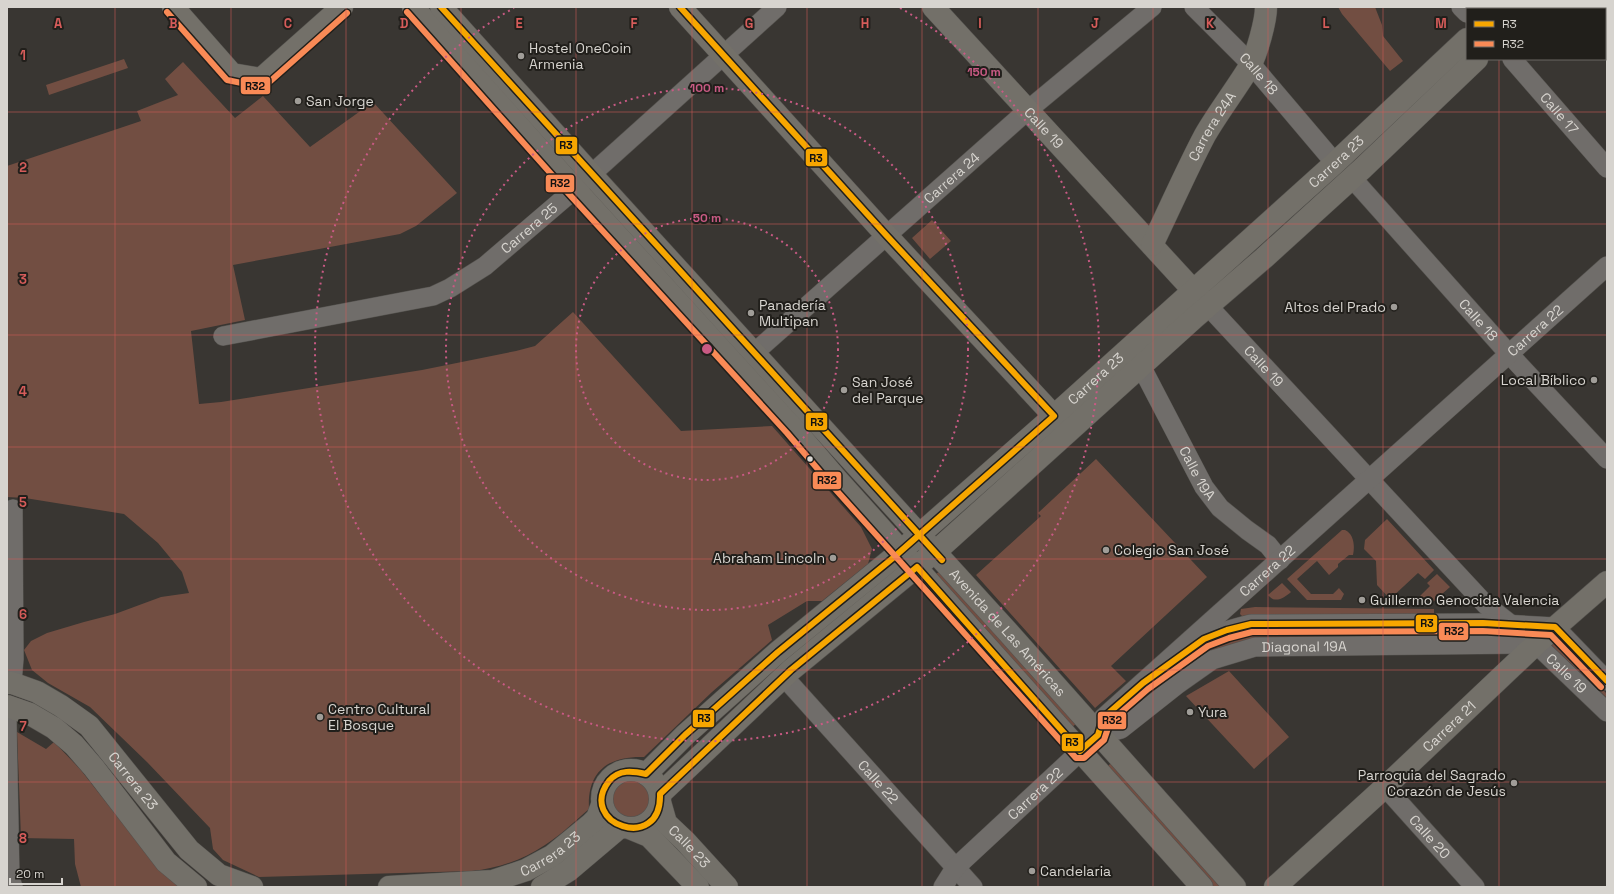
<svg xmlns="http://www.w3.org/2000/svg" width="1614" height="894" font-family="'Space Grotesk',sans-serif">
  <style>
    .green { fill: #724e42 }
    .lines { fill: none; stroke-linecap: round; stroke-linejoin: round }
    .street-casing { stroke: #54524e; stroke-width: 20 }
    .secondary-casing { stroke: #54524e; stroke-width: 23 }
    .street { stroke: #706d6a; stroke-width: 19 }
    .secondary { stroke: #737069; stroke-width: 22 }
    .bus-1-casing { stroke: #211f1b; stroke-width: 9 }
    .bus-2-casing { stroke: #211f1b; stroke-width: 9 }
    .bus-1 { stroke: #f7a600; stroke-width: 6 }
    .bus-2 { stroke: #f98a56; stroke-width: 6 }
    .grid { fill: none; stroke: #d65c5a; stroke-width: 1; stroke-opacity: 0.55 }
    .ring { fill: none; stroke: #c95a84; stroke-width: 2; stroke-dasharray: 2 4 }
    .poi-dot { fill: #a09d98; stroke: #211f1b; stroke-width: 1.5 }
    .bus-dot { fill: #d7d4cf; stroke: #211f1b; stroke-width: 1.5 }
    .labels { text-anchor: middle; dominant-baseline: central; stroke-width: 4; stroke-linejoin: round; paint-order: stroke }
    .poi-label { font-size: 14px; fill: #d7d4cf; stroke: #211f1b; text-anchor: start }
    .street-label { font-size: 14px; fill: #d7d4cf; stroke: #211f1b }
    .grid-label { font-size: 13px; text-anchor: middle; font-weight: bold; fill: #d65c5a; stroke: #211f1b; stroke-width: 4; stroke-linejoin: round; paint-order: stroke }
    .centre { fill: #c95a84; stroke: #211f1b; stroke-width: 2 }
    .ring-label { font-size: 12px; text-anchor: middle; font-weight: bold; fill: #c95a84; stroke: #211f1b; stroke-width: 4; stroke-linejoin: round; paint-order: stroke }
    .line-badge { stroke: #211f1b; stroke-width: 1.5 }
    .pale-badge-label { font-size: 11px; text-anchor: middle; font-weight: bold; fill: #111 }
  </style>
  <rect width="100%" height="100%" fill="#393632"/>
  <!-- green -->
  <path class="green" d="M 1338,7 L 1375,7 L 1382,25 L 1383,36 L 1403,61 L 1390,71 L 1342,14 Z
    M 124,59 L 128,68 L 49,95 L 46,85 Z
    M 183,62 L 235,118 L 263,96 L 310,147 L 373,102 L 457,193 L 416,226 L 400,234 L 233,265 L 245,320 L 191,331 L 199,404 L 221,402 L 422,370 L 516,351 L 535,346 L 573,312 L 681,431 L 772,426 L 861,527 L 872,549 L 868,564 L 822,601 L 807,601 L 768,625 L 772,640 L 712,692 L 644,757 C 607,756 587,772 589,809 C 575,821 561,835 545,845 C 523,860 498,868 472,871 L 259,877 L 223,860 L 213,849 L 210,828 L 147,762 L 90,707 L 48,683 L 32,670 L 24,650 L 31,641 L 47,633 L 84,622 L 115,614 L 161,597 L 189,593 L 182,572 L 158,543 L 124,514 L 25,498 L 7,497 L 7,166 L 141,121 L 137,111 L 178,95 L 165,79 Z
    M 932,220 L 951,241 L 930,259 L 912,238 Z
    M 1096,459 L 1207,577 L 1111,666 L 1126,681 L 1095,708 L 976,575 L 1041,516 L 1038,513 Z
    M 1387,519 L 1434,570 L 1425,579 L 1418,573 L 1390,599 L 1377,585 L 1376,561 L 1364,549 L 1365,540 Z
    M 1342,530 L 1345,530 C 1354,534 1355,546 1353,555 L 1349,555 L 1338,564 L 1338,567 L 1329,575 L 1317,561 L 1297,579 L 1311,594 L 1333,594 L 1339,588 L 1344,594 L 1341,600 L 1307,600 L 1287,579 Z
    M 941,570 L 1077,723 L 1071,728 L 935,575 Z
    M 1437,574 L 1450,587 L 1433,602 L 1419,597 L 1430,586 L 1427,583 Z
    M 1282,583 L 1291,592 C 1284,598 1275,604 1268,595 Z
    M 1255,607 L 1434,609 L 1434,616 L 1259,614 L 1242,616 L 1240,614 L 1241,609 Z
    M 1510,629 L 1511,638 L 1254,638 L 1118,724 L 1111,717 L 1206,645 L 1252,630 Z
    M 1553,639 L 1607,694 L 1607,698 L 1549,643 Z
    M 1229,671 L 1289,737 L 1254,769 L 1186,696 Z
    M 17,732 L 46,749 L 54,742 L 80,769 L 128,830 L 181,887 L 81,887 L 75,864 L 74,839 L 21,838 Z
    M 1112,762 L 1225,887 L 1212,887 L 1106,768 Z
    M612 800a19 19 0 1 1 38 0a19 19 0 1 1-38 0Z"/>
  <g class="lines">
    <defs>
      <g id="street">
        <path id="s1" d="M 1194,7 L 1251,64 L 1335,163"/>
        <path d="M 1461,7 L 1467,13"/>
        <path id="s2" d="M 1512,59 L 1607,168"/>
        <path id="s3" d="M 1352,178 L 1509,354 L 1607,459"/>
        <path id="s4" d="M 1208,306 L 1486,605 L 1536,644 L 1607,712"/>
        <path id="s5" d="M 223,336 L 433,296 L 450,288 L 485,266 L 575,189 L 777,7"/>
        <path id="s6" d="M 754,353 L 1028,110 L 1152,7"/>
        <path id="s7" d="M 1141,366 L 1204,487 L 1220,508 L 1247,530 L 1268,545 L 1280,560"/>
        <path d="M 1196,645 C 1212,634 1232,629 1251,624 L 1483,623 L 1555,627 L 1607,681"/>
        <path id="s8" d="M 784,677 L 973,887"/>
        <path d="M 12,683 L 14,659 L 13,509"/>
        <path d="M 9,706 L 7,721 L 10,878 L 13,887"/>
        <path id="s9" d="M 1098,735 L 1121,729 L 1178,684 L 1212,660 L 1255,647 L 1536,644"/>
        <path id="s10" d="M 1385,787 L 1475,887"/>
        <path id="s11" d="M 943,887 L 955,868 L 1098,735 L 1103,718 L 1607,266"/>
      </g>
      <g id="secondary">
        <path d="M 173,7 L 232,74 L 261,79 L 342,7"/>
        <path d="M 413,7 L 575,189 L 793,428 L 834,476 L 1202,887"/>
        <path id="s12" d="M 441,7 L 591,174 L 1007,631 L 1235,887"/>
        <path d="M 680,7 L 887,236 L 1054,416"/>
        <path id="s13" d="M 933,7 L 1203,301"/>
        <path d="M 1498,9 L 1501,7"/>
        <path d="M 1529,9 L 1532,7"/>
        <path id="s14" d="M 1152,245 C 1170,208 1186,171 1205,135 C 1219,111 1236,89 1250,66 C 1257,53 1266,21 1266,7"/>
        <path id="s15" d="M 7,683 L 12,683 L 37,692 L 61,706 L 89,726 L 189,850 L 219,875 L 252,887"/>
        <path d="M 7,706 L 30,714 L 54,728 L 74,745 L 94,768 L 166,862 L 196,887"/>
        <circle cx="631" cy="799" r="29"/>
        <path id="s16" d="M 646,774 L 685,735 L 778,652 L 893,558 L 1054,416 L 1335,163 L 1467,39"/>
        <path d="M 660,794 L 791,670 L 943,545 L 1193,319 L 1264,258 L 1363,168 L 1477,59"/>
        <path id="s17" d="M 660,802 L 666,823 L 685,841 L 727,887"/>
        <path d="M 632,829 L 649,836 L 698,887"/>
        <path id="s18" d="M 389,887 L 493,881 L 526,870 L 552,856 L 591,824 L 597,818 L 602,805"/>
        <path d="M 542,887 L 568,871 L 620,827"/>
        <path id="s19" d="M 1275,887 L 1385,787 L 1536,644 L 1607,582"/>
      </g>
    </defs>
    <!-- street casing -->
    <use href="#street" class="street-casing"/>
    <!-- secondary casing -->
    <use href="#secondary" class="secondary-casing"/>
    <!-- street -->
    <use href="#street" class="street"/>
    <!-- secondary -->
    <use href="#secondary" class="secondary"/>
    <defs>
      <path id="bus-1" d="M 441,7 L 942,560
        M 680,7 L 887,236 L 1054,416 L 893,558 L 778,652 L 685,735 L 646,774 C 633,771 619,769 609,781 C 576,824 662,854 660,794 L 791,670 L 917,567 L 1080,751 L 1098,735 L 1103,718 L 1143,683 L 1204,639 L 1227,630 L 1251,624 L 1483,623 L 1555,627 L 1607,681"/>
      <path id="bus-2" d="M 167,12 L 227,80 L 261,87 L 266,85 L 347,13
        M 407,12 L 569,194 L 787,433 L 828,481 L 1076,758 L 1084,758 L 1104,740 L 1110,722 L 1148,689 L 1208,646 L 1229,638 L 1252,632 L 1483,631 L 1551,635 L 1601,687"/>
    </defs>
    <!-- bus-1 casing -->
    <use href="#bus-1" class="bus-1-casing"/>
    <!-- bus-2 casing -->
    <use href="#bus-2" class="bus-2-casing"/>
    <!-- bus-1 -->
    <use href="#bus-1" class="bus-1"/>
    <!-- bus-2 -->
    <use href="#bus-2" class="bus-2"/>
  </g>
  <!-- grid -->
  <path class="grid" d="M 115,7 L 115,887M 231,7 L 231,887M 346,7 L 346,887M 461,7 L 461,887M 576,7 L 576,887M 692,7 L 692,887M 807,7 L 807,887M 922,7 L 922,887M 1038,7 L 1038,887M 1153,7 L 1153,887M 1268,7 L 1268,887M 1383,7 L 1383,887M 1499,7 L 1499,9M 1499,59 L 1499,887M 7,112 L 1607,112M 7,224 L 1607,224M 7,335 L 1607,335M 7,447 L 1607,447M 7,559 L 1607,559M 7,670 L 1607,670M 7,782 L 1607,782"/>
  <!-- distance rings -->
  <g class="ring">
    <circle cx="707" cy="349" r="131"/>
    <circle cx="707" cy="349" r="261"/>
    <path d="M900 8A392 392 0 1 1 514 8"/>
  </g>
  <!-- markers -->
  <g class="poi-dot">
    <circle cx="521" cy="56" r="4"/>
    <circle cx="298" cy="101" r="4"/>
    <circle cx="1394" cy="307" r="4"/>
    <circle cx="751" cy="313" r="4"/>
    <circle cx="1594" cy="380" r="4"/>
    <circle cx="844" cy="390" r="4"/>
    <circle cx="1106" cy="550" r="4"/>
    <circle cx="833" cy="558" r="4"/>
    <circle cx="1362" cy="600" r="4"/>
    <circle cx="1190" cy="712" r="4"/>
    <circle cx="320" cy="717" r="4"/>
    <circle cx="1514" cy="783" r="4"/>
    <circle cx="1032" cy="871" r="4"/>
  </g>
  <circle class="bus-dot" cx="810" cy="459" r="3.5"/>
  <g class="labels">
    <!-- poi labels -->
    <g class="poi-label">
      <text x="529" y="48">Hostel OneCoin<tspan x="529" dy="16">Armenia</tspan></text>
      <text x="306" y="101">San Jorge</text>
      <text x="759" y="305">Panadería<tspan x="759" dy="16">Multipan</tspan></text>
      <text x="1386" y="307" text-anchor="end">Altos del Prado</text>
      <text x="1586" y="380" text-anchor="end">Local Bíblico</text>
      <text x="852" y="382">San José<tspan x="852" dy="16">del Parque</tspan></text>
      <text x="1114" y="550">Colegio San José</text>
      <text x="825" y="558" text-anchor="end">Abraham Lincoln</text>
      <text x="1370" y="600">Guillermo Genocida Valencia</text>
      <text x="328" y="709">Centro Cultural<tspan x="328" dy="16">El Bosque</tspan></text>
      <text x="1198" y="712">Yura</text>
      <text x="1506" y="775" text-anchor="end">Parroquia del Sagrado<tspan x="1506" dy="16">Corazón de Jesús</tspan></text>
      <text x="1040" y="871">Candelaria</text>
    </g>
    <!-- street labels -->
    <g class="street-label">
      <text stroke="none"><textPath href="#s1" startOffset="93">Calle 18</textPath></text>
      <text stroke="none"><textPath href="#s2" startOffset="72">Calle 17</textPath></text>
      <text stroke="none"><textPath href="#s14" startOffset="133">Carrera 24A</textPath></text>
      <text stroke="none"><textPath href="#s13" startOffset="164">Calle 19</textPath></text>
      <text stroke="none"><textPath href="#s16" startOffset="923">Carrera 23</textPath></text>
      <text stroke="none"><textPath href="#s6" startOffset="264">Carrera 24</textPath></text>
      <text stroke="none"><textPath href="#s5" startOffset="332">Carrera 25</textPath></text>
      <text stroke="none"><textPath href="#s3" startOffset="190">Calle 18</textPath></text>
      <text stroke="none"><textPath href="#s11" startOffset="816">Carrera 22</textPath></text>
      <text stroke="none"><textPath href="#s4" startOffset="82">Calle 19</textPath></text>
      <text stroke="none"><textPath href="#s16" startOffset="599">Carrera 23</textPath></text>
      <text stroke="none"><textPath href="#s7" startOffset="121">Calle 19A</textPath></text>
      <text stroke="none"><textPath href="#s11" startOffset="456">Carrera 22</textPath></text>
      <text stroke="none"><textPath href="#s12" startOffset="844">Avenida de Las Américas</textPath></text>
      <text stroke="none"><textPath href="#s9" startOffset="232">Diagonal 19A</textPath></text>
      <text stroke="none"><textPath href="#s4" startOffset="514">Calle 19</textPath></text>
      <text stroke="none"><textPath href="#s19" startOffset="237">Carrera 21</textPath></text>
      <text stroke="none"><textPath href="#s15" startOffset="164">Carrera 23</textPath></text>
      <text stroke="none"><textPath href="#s8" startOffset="141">Calle 22</textPath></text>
      <text stroke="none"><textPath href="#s11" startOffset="132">Carrera 22</textPath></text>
      <text stroke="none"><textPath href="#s10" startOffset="67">Calle 20</textPath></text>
      <text stroke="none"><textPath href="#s17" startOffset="55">Calle 23</textPath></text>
      <text stroke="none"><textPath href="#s18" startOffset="168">Carrera 23</textPath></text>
    </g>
  </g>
  <g class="grid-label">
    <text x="58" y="28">A</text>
    <text x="173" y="28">B</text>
    <text x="288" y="28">C</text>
    <text x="404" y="28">D</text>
    <text x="519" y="28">E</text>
    <text x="634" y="28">F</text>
    <text x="749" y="28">G</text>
    <text x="865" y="28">H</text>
    <text x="980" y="28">I</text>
    <text x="1095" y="28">J</text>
    <text x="1210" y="28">K</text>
    <text x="1326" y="28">L</text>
    <text x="1441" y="28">M</text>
    <text x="23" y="60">1</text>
    <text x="23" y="172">2</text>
    <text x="23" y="284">3</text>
    <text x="23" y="396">4</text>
    <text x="23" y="507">5</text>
    <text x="23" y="619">6</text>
    <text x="23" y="731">7</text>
    <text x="23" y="843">8</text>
  </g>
  <circle cx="707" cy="349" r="6" class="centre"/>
  <g class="ring-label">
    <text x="984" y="76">150 m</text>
    <text x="707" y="92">100 m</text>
    <text x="707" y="222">50 m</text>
  </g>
  <g class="line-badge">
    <rect x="240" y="76" width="31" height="19" rx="4" fill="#f98a56"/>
    <rect x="555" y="136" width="23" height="19" rx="4" fill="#f7a600"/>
    <rect x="805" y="148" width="23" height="19" rx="4" fill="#f7a600"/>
    <rect x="545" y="174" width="30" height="19" rx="4" fill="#f98a56"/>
    <rect x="805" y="412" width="23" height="19" rx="4" fill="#f7a600"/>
    <rect x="812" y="471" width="30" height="19" rx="4" fill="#f98a56"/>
    <rect x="1415" y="614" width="23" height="19" rx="4" fill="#f7a600"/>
    <rect x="1438" y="622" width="31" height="19" rx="4" fill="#f98a56"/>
    <rect x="692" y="709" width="23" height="19" rx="4" fill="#f7a600"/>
    <rect x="1097" y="711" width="30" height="19" rx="4" fill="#f98a56"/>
    <rect x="1061" y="733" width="23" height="19" rx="4" fill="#f7a600"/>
  </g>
  <g class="pale-badge-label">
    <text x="255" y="90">R32</text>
    <text x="566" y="149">R3</text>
    <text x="816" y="162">R3</text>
    <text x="560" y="187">R32</text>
    <text x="817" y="426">R3</text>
    <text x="827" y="484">R32</text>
    <text x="1427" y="627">R3</text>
    <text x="1454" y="635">R32</text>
    <text x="704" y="722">R3</text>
    <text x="1112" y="724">R32</text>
    <text x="1072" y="746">R3</text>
  </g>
  <!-- border -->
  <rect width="1614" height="894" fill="none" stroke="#d7d4cf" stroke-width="16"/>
  <!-- legend -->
  <rect x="1466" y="8" width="140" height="52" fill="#211f1b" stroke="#6a6763"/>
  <rect x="1474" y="21" width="20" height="6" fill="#f7a600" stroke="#6a6763"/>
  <text x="1502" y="28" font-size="12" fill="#d7d4cf">R3</text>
  <rect x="1474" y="41" width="20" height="6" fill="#f98a56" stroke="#6a6763"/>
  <text x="1502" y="48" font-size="12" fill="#d7d4cf">R32</text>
  <!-- scale -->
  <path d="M10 878v6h52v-6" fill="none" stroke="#d7d4cf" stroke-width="2"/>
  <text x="16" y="878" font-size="12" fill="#d7d4cf" stroke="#211f1b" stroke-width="3" paint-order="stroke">20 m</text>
</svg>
